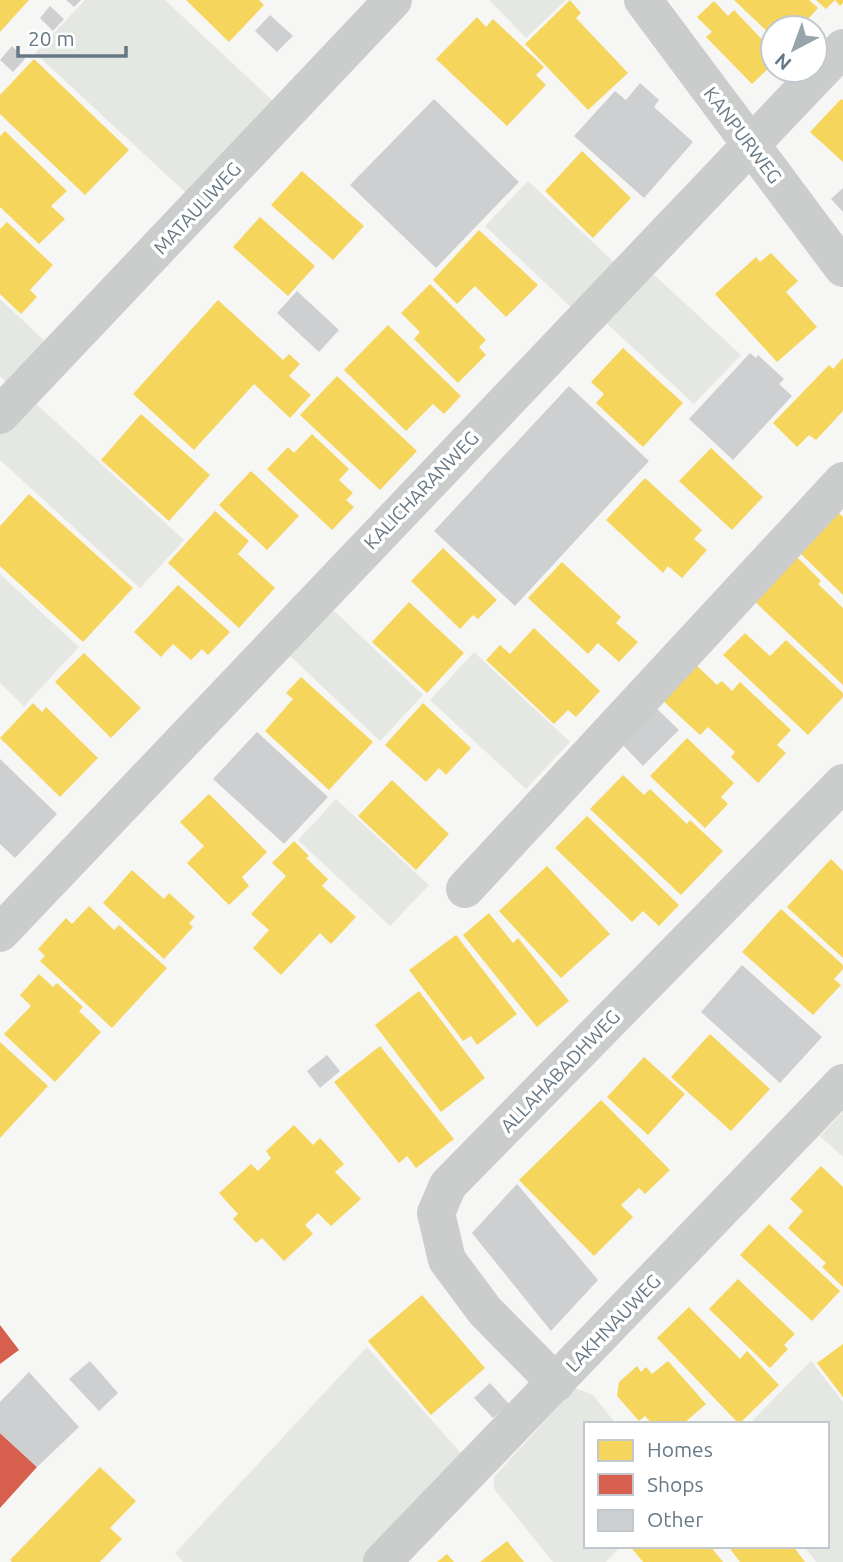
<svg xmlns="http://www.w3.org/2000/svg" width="843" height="1562" font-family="Ubuntu,sans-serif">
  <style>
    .green { fill: #e5e8e2 }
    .homes { fill: #f6d55c }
    .shops { fill: #d6604d }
    .building { fill: #cdcfd0 }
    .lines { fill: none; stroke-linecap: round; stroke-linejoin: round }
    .minor { stroke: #cbcccc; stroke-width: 38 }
    .labels { text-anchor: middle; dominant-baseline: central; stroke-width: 7; stroke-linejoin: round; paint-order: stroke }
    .street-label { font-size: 19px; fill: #667885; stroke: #fff }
  </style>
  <rect width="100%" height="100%" fill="#f6f6f5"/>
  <!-- green -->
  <path class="green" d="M 85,0 L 165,0 L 274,102 L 187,194 L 35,53 Z
    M 489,0 L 566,0 L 526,38 Z
    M 528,181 L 619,267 L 576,312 L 485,226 Z
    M 651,272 L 741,355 L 694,404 L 604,321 Z
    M 0,299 L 49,345 L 10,386 L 0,376 Z
    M 31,399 L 184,540 L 140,588 L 0,460 L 0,433 Z
    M 0,574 L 79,647 L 24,706 L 0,683 Z
    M 329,606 L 423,695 L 380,741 L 286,652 Z
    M 474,652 L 570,742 L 526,789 L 430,700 Z
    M 336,799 L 429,885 L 390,926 L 298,840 Z
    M 843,1112 L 843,1157 L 820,1136 Z
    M 367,1347 L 465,1458 L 365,1562 L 183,1562 L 175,1553 Z
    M 811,1361 L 843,1402 L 843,1562 L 816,1562 L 804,1546 L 827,1546 L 827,1424 L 749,1424 Z
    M 575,1388 L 593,1395 L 616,1424 L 586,1424 L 586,1546 L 621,1546 L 606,1562 L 553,1562 L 494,1489 L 494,1477 Z"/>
  <!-- homes -->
  <path class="homes" d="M 0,0 L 29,0 L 0,32 Z
    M 186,0 L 259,0 L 264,5 L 229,42 Z
    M 570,0 L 581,13 L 576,18 L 628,73 L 588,110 L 525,44 Z
    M 734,0 L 809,0 L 818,8 L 800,28 L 773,28 L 773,37 Z
    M 816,0 L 843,0 L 843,3 L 840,6 L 835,0 L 826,9 Z
    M 714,1 L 728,16 L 734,10 L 773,51 L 773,64 L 752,84 L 706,37 L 712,32 L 697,17 Z
    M 477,17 L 486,27 L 493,19 L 544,67 L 536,75 L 546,85 L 507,126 L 436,59 Z
    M 34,59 L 129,150 L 85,195 L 0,114 L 0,95 Z
    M 841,99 L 843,100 L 843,162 L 810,132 Z
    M 5,131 L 67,191 L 51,206 L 65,219 L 39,244 L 0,207 L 0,136 Z
    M 582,151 L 631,198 L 593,238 L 545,191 Z
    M 302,171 L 364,226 L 333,260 L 271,205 Z
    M 260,217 L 315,266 L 288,296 L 233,247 Z
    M 7,222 L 53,265 L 30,290 L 37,297 L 21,314 L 0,294 L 0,229 Z
    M 479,230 L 538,285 L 506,317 L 475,286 L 457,304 L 433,280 Z
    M 771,253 L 798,281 L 786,292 L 817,327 L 777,362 L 715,294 L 756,257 L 760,262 Z
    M 430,284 L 486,340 L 479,347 L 486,355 L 458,383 L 414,339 L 420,332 L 401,313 Z
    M 218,300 L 283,360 L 289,354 L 300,364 L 289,376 L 311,395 L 290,418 L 254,384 L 194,450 L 133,394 Z
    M 388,325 L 461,396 L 444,414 L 433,404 L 406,431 L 344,370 Z
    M 623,348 L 683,403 L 643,447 L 596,403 L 604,394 L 591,382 Z
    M 843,358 L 843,411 L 816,440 L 809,435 L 797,447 L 773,423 L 829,365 L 833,369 Z
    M 337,376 L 417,451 L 380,490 L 300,415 Z
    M 141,414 L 210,475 L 169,521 L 101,460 Z
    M 312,434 L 349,469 L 339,480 L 353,493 L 346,500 L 354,507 L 332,530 L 267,469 L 288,447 L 294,453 Z
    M 711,448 L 763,497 L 732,530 L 679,481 Z
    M 251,471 L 299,516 L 267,550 L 219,505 Z
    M 645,478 L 702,530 L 694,539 L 707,550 L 682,578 L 668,566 L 663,573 L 606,520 Z
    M 29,494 L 133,588 L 83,642 L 0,566 L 0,526 Z
    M 215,511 L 249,541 L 238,554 L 275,588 L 239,628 L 168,563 Z
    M 838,512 L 843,517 L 843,595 L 799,552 Z
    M 443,548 L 497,600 L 478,619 L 473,615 L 460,629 L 411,581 Z
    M 794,554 L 821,581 L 818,584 L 843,608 L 843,685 L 751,598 Z
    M 562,562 L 621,617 L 616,623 L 638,642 L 619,662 L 598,643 L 588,654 L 528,598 Z
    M 178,585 L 230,632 L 208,655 L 202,649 L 191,660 L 173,644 L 161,657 L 134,632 Z
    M 409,602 L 464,653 L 427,693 L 372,642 Z
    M 534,628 L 600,691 L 576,717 L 568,710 L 554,724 L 486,660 L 500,645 L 510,654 Z
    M 745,633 L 770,656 L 786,640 L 843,693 L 843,697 L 808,735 L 723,655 Z
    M 84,653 L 141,708 L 111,738 L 55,682 Z
    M 695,664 L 717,685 L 722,681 L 732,691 L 740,682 L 791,730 L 777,745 L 786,753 L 758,783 L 731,757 L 735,752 L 708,727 L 700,735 L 661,699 Z
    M 301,677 L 373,742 L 329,790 L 265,731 L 293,699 L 286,693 Z
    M 33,703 L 42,712 L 46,707 L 98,758 L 60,797 L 0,738 Z
    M 423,703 L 471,748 L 446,775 L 439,768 L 426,782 L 385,745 Z
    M 687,738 L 734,783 L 721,797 L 728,804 L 705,828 L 650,776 Z
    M 623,775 L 644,795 L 650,789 L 687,824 L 690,820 L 723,851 L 681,895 L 590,809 Z
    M 392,780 L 449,834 L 416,870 L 358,816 Z
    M 209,794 L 267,852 L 242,877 L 249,886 L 229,905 L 187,863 L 204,846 L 180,822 Z
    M 587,816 L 679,905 L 659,926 L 643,911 L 632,922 L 555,848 Z
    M 294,841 L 309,856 L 306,858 L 328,879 L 322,886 L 356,917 L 331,944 L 320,933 L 281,975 L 253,948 L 269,930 L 251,914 L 286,876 L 272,863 Z
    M 831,859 L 843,871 L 843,958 L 787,907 Z
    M 547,866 L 610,934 L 561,978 L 499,911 Z
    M 132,870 L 164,899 L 169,893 L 195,917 L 189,923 L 193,927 L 164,959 L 103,903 Z
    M 89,906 L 114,930 L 119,925 L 167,968 L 112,1028 L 40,961 L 45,956 L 38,949 L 66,918 L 72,924 Z
    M 781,909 L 843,965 L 843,969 L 834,979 L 841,985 L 813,1015 L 742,952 Z
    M 489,913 L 513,943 L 518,938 L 569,1001 L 537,1027 L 463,935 Z
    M 456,935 L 517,1014 L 477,1045 L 471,1036 L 463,1041 L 409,970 Z
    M 39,974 L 53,987 L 57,983 L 83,1007 L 79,1011 L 101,1032 L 55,1082 L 4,1034 L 31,1006 L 20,995 Z
    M 419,991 L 485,1078 L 441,1112 L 375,1025 Z
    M 710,1034 L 770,1089 L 731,1131 L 671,1077 Z
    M 0,1042 L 48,1086 L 0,1138 Z
    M 380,1046 L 454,1139 L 416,1168 L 407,1156 L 399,1163 L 334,1082 Z
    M 644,1057 L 685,1094 L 648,1135 L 607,1097 Z
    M 601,1100 L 670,1170 L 645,1194 L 639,1188 L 621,1205 L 633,1217 L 594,1256 L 519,1180 Z
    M 294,1125 L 313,1145 L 320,1138 L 344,1164 L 335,1172 L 361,1199 L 331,1226 L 318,1213 L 305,1225 L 313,1234 L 284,1261 L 262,1238 L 256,1243 L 233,1219 L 238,1214 L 219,1193 L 251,1164 L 258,1171 L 271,1158 L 266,1151 Z
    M 821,1166 L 843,1187 L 843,1287 L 822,1267 L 826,1263 L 788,1228 L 803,1211 L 790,1199 Z
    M 769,1224 L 840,1291 L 812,1321 L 740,1255 Z
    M 738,1279 L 795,1334 L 784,1345 L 788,1349 L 770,1368 L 709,1309 Z
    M 422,1295 L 485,1368 L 431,1415 L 368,1341 Z
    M 689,1307 L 740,1359 L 747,1351 L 779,1385 L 739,1424 L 657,1338 Z
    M 843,1344 L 843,1397 L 817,1363 Z
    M 668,1361 L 706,1404 L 683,1424 L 652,1424 L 645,1416 L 639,1421 L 617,1396 L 619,1382 L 637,1366 L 641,1372 L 646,1367 L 652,1374 Z
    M 100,1467 L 136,1501 L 110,1528 L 122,1539 L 100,1562 L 12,1562 L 10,1560 Z
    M 507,1541 L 524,1562 L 480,1562 Z
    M 630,1546 L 710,1546 L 723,1562 L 643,1562 Z
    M 728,1546 L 793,1546 L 805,1562 L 740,1562 Z
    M 447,1554 L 454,1562 L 437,1562 Z"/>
  <!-- shops -->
  <path class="shops" d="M 0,1325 L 19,1350 L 0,1364 Z
    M 0,1433 L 37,1467 L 0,1508 Z"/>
  <!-- building -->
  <path class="building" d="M 66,0 L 81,0 L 74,7 Z
    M 50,6 L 64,19 L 53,31 L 40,18 Z
    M 270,15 L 293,36 L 277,52 L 255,31 Z
    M 12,46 L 25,59 L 13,72 L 0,60 Z
    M 640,83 L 659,100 L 654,107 L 693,142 L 644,198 L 574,136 L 615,91 L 626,100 Z
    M 434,99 L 519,182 L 436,268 L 350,185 Z
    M 843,188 L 843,212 L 831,199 Z
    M 297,291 L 339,330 L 319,352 L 277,313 Z
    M 750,353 L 756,358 L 758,355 L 784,379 L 779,384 L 792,396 L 733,460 L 689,419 Z
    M 569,386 L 649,461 L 515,606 L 434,531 Z
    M 654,706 L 679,730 L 643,766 L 620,742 Z
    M 257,732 L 328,797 L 284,844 L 213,779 Z
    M 0,759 L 57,814 L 15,858 L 0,844 Z
    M 742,965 L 822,1037 L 780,1083 L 701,1012 Z
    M 327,1055 L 340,1071 L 320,1088 L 307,1071 Z
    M 517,1184 L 598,1280 L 551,1331 L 472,1233 Z
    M 90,1361 L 118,1393 L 99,1411 L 69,1379 Z
    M 29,1372 L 79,1427 L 37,1467 L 0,1433 L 0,1402 Z
    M 490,1383 L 509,1404 L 493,1418 L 474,1398 Z"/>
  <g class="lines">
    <!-- minor -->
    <path class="minor" d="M 643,0 L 843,268
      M 0,415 L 393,0
      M 465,889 L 843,481
      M 0,933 L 843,48
      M 556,1383 L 485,1311 L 447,1260 L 436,1213 L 448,1185 L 843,783
      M 382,1562 L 843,1083"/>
  </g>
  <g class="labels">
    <!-- street labels -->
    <g class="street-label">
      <text transform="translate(743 135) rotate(53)">KANPURWEG</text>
      <text transform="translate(197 208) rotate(-47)">MATAULIWEG</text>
      <text transform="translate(421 490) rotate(-46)">KALICHARANWEG</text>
      <text transform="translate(560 1071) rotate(-46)">ALLAHABADHWEG</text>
      <text transform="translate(613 1323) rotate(-46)">LAKHNAUWEG</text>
    </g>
  </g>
  <!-- legend -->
  <rect x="584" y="1422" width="245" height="126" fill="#ffffff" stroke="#c2c9ce" stroke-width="2"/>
  <rect x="598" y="1440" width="35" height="21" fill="#f6d55c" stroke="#c2c9ce" stroke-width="2"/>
  <text x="647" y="1457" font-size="21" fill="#667885">Homes</text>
  <rect x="598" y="1474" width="35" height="21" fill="#d6604d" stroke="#c2c9ce" stroke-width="2"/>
  <text x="647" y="1492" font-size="21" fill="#667885">Shops</text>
  <rect x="598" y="1510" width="35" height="21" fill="#cdcfd0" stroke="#c2c9ce" stroke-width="2"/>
  <text x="647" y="1527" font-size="21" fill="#667885">Other</text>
  <!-- north arrow -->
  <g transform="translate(794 49) rotate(221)"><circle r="33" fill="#ffffff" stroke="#c2c9ce" stroke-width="2"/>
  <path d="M0-5L12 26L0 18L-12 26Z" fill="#98a4ac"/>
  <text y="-10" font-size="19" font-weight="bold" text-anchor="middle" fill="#667885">N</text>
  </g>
  <!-- scale -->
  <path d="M18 46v10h108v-10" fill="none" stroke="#667885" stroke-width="3.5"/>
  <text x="28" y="46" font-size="21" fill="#667885" stroke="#ffffff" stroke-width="5" paint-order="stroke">20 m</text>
</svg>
